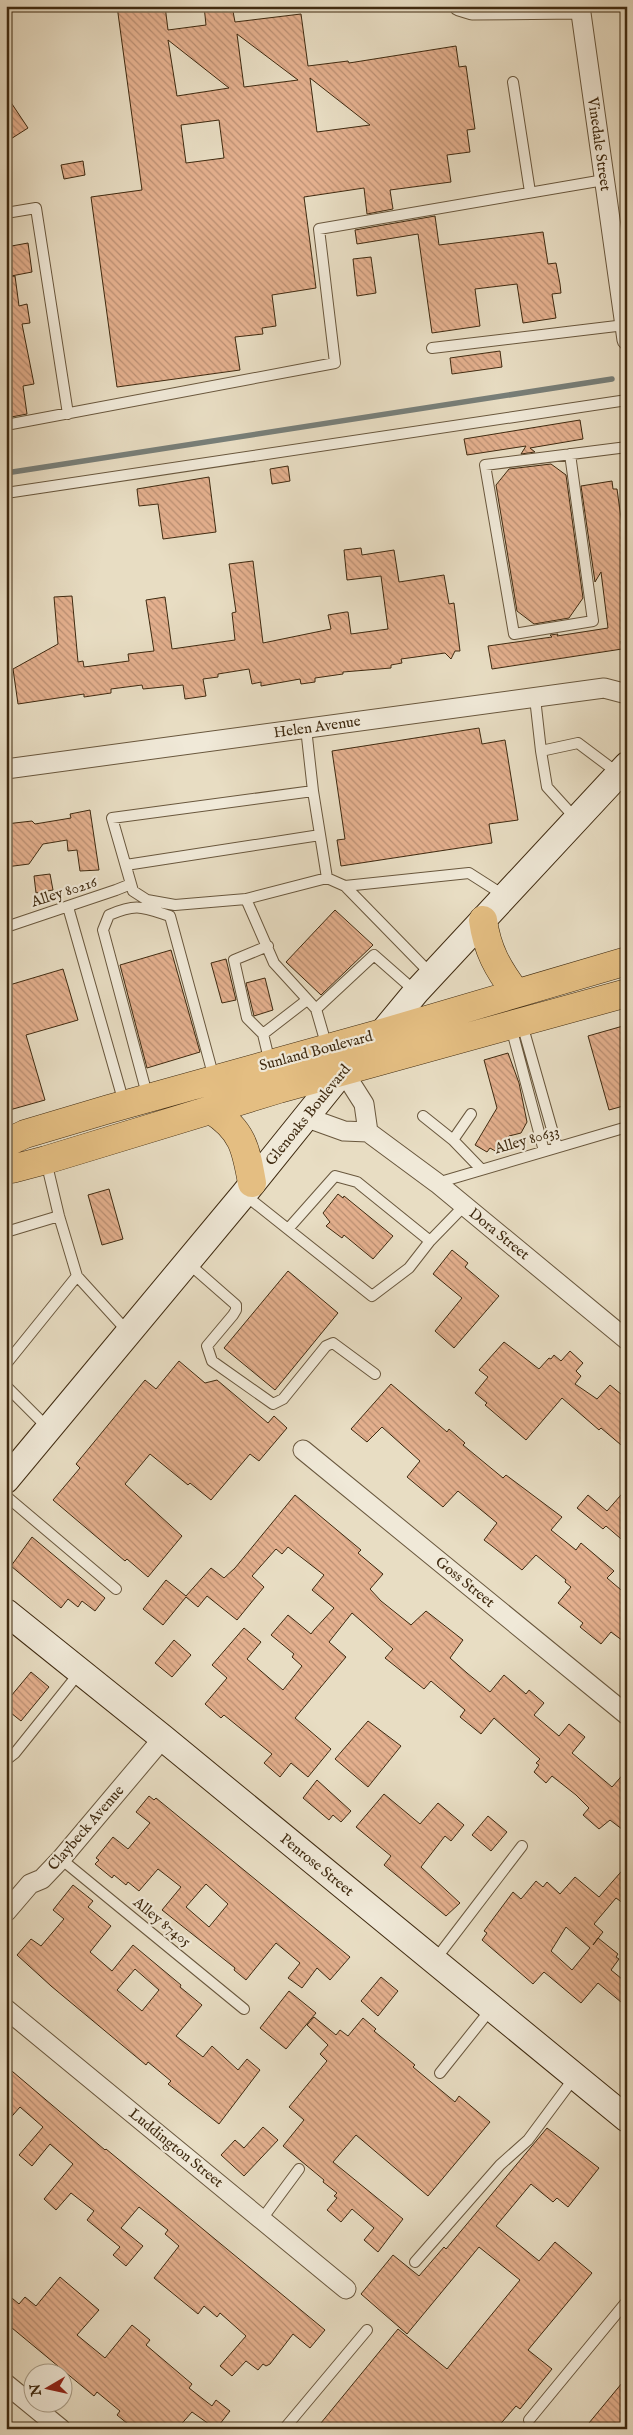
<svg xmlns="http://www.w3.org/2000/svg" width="633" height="2435" font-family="'IM FELL English',serif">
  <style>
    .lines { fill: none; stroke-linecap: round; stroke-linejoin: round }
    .stream { stroke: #787f79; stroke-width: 5.5 }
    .building { fill: url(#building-back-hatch); stroke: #3f2a10; fill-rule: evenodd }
    .lane-casing { stroke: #69573d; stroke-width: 12 }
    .street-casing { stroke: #69573d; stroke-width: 21 }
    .secondary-casing { stroke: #3f2a10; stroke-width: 28 }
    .primary-casing { stroke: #3f2a10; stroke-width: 29 }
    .lane { stroke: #f0e9d8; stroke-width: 10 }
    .street { stroke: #f0e9d8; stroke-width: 19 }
    .secondary { stroke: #f0e9d8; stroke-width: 26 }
    .primary { stroke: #e4be82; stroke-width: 28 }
    .labels { text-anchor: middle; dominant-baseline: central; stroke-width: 4.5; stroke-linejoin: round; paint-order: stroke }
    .street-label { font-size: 15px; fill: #3f2a10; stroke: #f0e9d8 }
  </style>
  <defs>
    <pattern id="building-back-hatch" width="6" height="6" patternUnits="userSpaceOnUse" patternTransform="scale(1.25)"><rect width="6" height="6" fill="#e4b08e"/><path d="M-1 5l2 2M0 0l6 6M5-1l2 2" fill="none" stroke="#ba8f73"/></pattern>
  </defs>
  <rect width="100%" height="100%" fill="#e8ddc3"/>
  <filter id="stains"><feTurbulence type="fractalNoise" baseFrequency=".004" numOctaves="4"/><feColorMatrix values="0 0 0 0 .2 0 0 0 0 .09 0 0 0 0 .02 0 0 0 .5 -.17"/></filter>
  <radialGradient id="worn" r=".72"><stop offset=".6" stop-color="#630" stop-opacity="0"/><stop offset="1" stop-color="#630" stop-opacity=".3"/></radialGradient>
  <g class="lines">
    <!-- stream -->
    <path class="stream" d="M 6,473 L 612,379"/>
  </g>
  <!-- building -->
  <path class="building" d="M 117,6 L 165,6 L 168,30 L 206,25 L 204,6 L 232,6 L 235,22 L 301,14 L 308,66 L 348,61 L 349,63 L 456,46 L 459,67 L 466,66 L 475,129 L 467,130 L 470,152 L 447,155 L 451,182 L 390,190 L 393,209 L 367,214 L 364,188 L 304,197 L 316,288 L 272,295 L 276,326 L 262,328 L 263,334 L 235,337 L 240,370 L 117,387 L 91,197 L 142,190 ZM 237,34 L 298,80 L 244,87 ZM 168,40 L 229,88 L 177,96 ZM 310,78 L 370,125 L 317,132 ZM 219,120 L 224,158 L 186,163 L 181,125 Z
    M 6,95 L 28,128 L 6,142 Z
    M 83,161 L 85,175 L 64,179 L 61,165 Z
    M 435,216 L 439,245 L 543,232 L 548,264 L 556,263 L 560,284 L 561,293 L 552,294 L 556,318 L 523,323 L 517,284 L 475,289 L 480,326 L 432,333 L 418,234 L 357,244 L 355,230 Z
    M 28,243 L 32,272 L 6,277 L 6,247 Z
    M 371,257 L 376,293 L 357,296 L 353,259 Z
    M 15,276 L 19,306 L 27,304 L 30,323 L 22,324 L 34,384 L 23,386 L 27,414 L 6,418 L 6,277 Z
    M 500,351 L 502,367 L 452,374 L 450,358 Z
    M 580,420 L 583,439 L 530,448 L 535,452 L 521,454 L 526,446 L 467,455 L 464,439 Z
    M 551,464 L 566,475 L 583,598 L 569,618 L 534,624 L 517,611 L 496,485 L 509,469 Z
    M 288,466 L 290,481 L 272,484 L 270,469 Z
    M 209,477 L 216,532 L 163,539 L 158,504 L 139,506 L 137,489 Z
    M 612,481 L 613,489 L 617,489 L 627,561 L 627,640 L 621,641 L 622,649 L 492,669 L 488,646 L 552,637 L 550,635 L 558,634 L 557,636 L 608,628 L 601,572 L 595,582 L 581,486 Z
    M 361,548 L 362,555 L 394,550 L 399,582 L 444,575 L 449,604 L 454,603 L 460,651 L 455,651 L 451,659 L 445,653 L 401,659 L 402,663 L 391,665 L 391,668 L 343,672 L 343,674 L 315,678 L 315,682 L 301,684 L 300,679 L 261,686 L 261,682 L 252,684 L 249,669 L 218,674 L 218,677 L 203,679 L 206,696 L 185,699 L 183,685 L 143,689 L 142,685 L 111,689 L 111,693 L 84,697 L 84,694 L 18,704 L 13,669 L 58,644 L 54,597 L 72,596 L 78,662 L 83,661 L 84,667 L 129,661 L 128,654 L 154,651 L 146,600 L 165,597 L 172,649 L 235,640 L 232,613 L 236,612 L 229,564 L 253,561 L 263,643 L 331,629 L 328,615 L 346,612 L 348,612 L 351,634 L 388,629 L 381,576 L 347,580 L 344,550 Z
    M 479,728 L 482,744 L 505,740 L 518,820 L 489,824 L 492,843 L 341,866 L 337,840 L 345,839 L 332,751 Z
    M 90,810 L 99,870 L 80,871 L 77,850 L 68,851 L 67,840 L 43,844 L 29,864 L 6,867 L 6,824 L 32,821 L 35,824 L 71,818 L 70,814 Z
    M 50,874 L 53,890 L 36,893 L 34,876 Z
    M 335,910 L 373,945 L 321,995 L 286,962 Z
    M 171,950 L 200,1052 L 147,1068 L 120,965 Z
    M 226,959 L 236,1000 L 222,1003 L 211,963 Z
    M 63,969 L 78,1020 L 26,1035 L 45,1100 L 6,1111 L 6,986 Z
    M 265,978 L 273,1010 L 254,1016 L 246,983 Z
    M 623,1026 L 627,1039 L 627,1105 L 609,1110 L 588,1036 Z
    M 508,1053 L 519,1083 L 527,1122 L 521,1133 L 509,1136 L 501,1150 L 499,1149 L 497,1152 L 490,1148 L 487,1152 L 475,1145 L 497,1108 L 484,1060 Z
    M 109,1189 L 123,1239 L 102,1245 L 88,1195 Z
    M 338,1194 L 343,1198 L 344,1196 L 393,1236 L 373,1259 L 344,1235 L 342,1238 L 326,1226 L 330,1222 L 323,1213 Z
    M 452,1250 L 468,1263 L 465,1267 L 499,1296 L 454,1348 L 435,1331 L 462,1298 L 433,1274 Z
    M 288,1271 L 338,1313 L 275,1390 L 224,1348 Z
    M 504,1342 L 539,1369 L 549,1358 L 551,1359 L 554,1355 L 561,1361 L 570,1351 L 583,1363 L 576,1371 L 581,1376 L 575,1384 L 597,1399 L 610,1385 L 627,1399 L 627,1450 L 601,1428 L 599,1430 L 562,1398 L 526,1440 L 485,1405 L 487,1403 L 475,1393 L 488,1377 L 479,1370 Z
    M 179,1361 L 205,1383 L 217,1380 L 268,1423 L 274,1416 L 287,1428 L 259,1461 L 250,1454 L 211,1500 L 190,1483 L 188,1485 L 150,1454 L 125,1484 L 182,1536 L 148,1577 L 127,1559 L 125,1561 L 53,1500 L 80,1468 L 76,1464 L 145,1380 L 156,1389 Z
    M 391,1384 L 447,1432 L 449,1429 L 465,1443 L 463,1445 L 503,1478 L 506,1475 L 562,1517 L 551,1530 L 576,1550 L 581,1543 L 614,1571 L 607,1578 L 627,1595 L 627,1644 L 611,1632 L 601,1644 L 580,1627 L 583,1623 L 558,1603 L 571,1587 L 565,1582 L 566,1580 L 536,1555 L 522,1570 L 492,1546 L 484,1540 L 497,1523 L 458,1491 L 443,1507 L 407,1477 L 420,1461 L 382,1427 L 367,1442 L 351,1429 Z
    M 627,1488 L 627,1544 L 606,1526 L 603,1529 L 577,1508 L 588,1495 L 607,1511 Z
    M 295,1495 L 361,1550 L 358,1553 L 383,1574 L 370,1589 L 381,1601 L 411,1625 L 426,1611 L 463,1640 L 450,1658 L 467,1673 L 490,1692 L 504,1675 L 526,1694 L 529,1690 L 544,1703 L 534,1715 L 559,1736 L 569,1724 L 585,1737 L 572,1753 L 612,1787 L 627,1770 L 627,1833 L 610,1820 L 599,1829 L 583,1815 L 589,1808 L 576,1795 L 552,1776 L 546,1783 L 534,1772 L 539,1765 L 536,1763 L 540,1759 L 494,1718 L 481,1734 L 460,1717 L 465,1710 L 431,1681 L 424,1689 L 385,1658 L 393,1649 L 352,1613 L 329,1642 L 346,1657 L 295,1718 L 331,1749 L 308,1777 L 291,1763 L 280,1777 L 264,1763 L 272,1754 L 224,1715 L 221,1718 L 205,1704 L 227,1678 L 212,1665 L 244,1628 L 261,1642 L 247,1659 L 283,1690 L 302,1666 L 292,1657 L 294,1654 L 271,1635 L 288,1615 L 311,1634 L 314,1630 L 334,1608 L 312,1590 L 324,1575 L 288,1547 L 282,1554 L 276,1549 L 252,1576 L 264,1587 L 237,1620 L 207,1596 L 198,1607 L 186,1597 L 163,1625 L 143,1609 L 166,1580 L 186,1596 L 211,1568 L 224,1578 L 235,1568 Z
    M 32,1537 L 105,1598 L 95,1611 L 82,1601 L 78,1607 L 68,1599 L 61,1608 L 11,1566 Z
    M 174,1640 L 191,1655 L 172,1677 L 155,1663 Z
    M 31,1672 L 49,1687 L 21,1721 L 6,1709 L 6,1702 Z
    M 368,1721 L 401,1746 L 368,1787 L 335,1759 Z
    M 317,1780 L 351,1811 L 341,1822 L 333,1815 L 329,1820 L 303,1798 Z
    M 384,1794 L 420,1824 L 438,1803 L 464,1825 L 451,1841 L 445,1836 L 421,1867 L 460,1903 L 446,1916 L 384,1865 L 391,1856 L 356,1827 Z
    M 149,1796 L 154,1800 L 156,1798 L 350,1957 L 330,1980 L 317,1968 L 302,1988 L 288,1978 L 300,1963 L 276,1943 L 246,1980 L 234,1970 L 235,1968 L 162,1910 L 181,1887 L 158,1869 L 139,1891 L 128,1882 L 126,1885 L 114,1875 L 112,1878 L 95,1864 L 99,1860 L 96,1858 L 113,1837 L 128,1849 L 150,1823 L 136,1812 ZM 206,1884 L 228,1904 L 209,1927 L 186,1907 Z
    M 488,1816 L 507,1832 L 491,1851 L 472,1835 Z
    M 627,1865 L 627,1906 L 616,1898 L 594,1924 L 603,1932 L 593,1945 L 598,1938 L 618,1954 L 616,1957 L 619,1959 L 611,1970 L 627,1983 L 627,2007 L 598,1983 L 581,2003 L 544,1972 L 533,1984 L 482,1940 L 487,1933 L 484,1931 L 513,1892 L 521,1899 L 536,1881 L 543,1887 L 547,1882 L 560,1894 L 575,1877 L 599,1897 ZM 566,1927 L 590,1948 L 572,1970 L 551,1951 Z
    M 73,1885 L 93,1901 L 88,1907 L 111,1926 L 90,1952 L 112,1971 L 133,1945 L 181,1985 L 180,1987 L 202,2005 L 176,2036 L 203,2057 L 212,2046 L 238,2070 L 247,2059 L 260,2070 L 219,2124 L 168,2084 L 171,2081 L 148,2062 L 146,2065 L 51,1986 L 17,1955 L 31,1939 L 41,1946 L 64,1919 L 53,1910 ZM 135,1969 L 159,1990 L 142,2011 L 117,1990 Z
    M 381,1977 L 398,1991 L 378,2016 L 361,2001 Z
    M 289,1991 L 316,2013 L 286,2049 L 260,2028 Z
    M 314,2017 L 336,2035 L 340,2030 L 348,2036 L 363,2018 L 376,2029 L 374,2031 L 415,2065 L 413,2067 L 455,2102 L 459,2096 L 490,2122 L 428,2196 L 356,2135 L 333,2162 L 403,2219 L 378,2252 L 364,2240 L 374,2228 L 352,2209 L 341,2222 L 327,2210 L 337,2198 L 334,2196 L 337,2193 L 323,2182 L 324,2180 L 283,2146 L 304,2120 L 289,2107 L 327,2061 L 320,2054 L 328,2045 L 307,2025 Z
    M 6,2066 L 105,2150 L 106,2149 L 325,2330 L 310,2348 L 293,2334 L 270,2364 L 266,2366 L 263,2364 L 258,2370 L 246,2361 L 232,2376 L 220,2366 L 246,2336 L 220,2313 L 217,2317 L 204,2306 L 198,2314 L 154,2278 L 179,2246 L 165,2234 L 168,2230 L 139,2207 L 121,2228 L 143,2246 L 126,2266 L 113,2255 L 120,2247 L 87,2220 L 94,2211 L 71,2193 L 56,2210 L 44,2199 L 73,2164 L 50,2144 L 32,2166 L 19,2155 L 43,2127 L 20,2107 L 6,2123 Z
    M 263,2127 L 278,2140 L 244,2176 L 221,2155 L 235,2140 L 244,2148 Z
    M 547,2128 L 599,2168 L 568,2207 L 557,2198 L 553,2202 L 531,2184 L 496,2226 L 539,2261 L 555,2242 L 592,2273 L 528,2350 L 552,2369 L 520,2409 L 516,2406 L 496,2429 L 316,2429 L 398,2329 L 447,2369 L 520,2280 L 479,2247 L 407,2334 L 361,2294 L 393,2255 L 419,2276 L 444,2247 L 446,2249 Z
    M 60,2277 L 99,2310 L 77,2335 L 105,2358 L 132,2325 L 150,2340 L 146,2345 L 192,2384 L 189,2388 L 212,2406 L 216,2400 L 230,2411 L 216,2429 L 192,2412 L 177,2429 L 134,2429 L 117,2415 L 120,2411 L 97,2392 L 94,2396 L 6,2323 L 6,2293 L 19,2304 L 25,2297 L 36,2306 Z
    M 627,2377 L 627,2429 L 584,2429 Z"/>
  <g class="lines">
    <defs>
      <path id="lane" d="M 513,82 L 530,192
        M 6,213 L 36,208 L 68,414
        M 432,348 L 625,325
        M 6,425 L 335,363 L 319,229 L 604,180
        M 570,454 L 593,621 L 514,634 L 485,465 L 627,447
        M 6,493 L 627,400
        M 535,698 L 541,751
        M 306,728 L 313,791 L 327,878
        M 313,791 L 112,818 L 133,891 L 147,900 L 175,905 L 246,899 L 327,878 L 345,886 L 431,974
        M 576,819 L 547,787 L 541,751 L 578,743 L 618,773
        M 126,865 L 320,835
        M 345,886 L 469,873 L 505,896
        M 246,899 L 274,963 L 316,1009 L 327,1047
        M 68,907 L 124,1103
        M 6,927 L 116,890 L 131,884
        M 268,946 L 234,960 L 247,1018 L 263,1034 L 270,1063
        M 316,1009 L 374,955 L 415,991
        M 522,1024 L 557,1147
        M 511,1027 L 544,1151
        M 263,1034 L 307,1000
        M 148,1098 L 103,930 L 109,915 C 137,903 142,907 170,916 L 214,1078
        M 471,1114 L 453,1140 L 481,1169
        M 423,1116 L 453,1140
        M 46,1161 L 59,1216 L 77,1276 L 128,1332
        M 437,1183 L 627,1127
        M 245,1195 L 372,1296 L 409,1268 L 430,1241 L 357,1182 L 335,1176 L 288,1229
        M 6,1232 L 59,1216
        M 430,1241 L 464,1206
        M 188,1263 L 236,1305 L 236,1310 L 233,1315 L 207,1346 L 212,1361 L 273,1404 L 283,1399 L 326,1346 L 333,1343 L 375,1374
        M 6,1364 L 77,1276
        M 6,1386 L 48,1428
        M 6,1496 L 116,1589
        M 6,1760 L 15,1753 L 79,1673
        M 61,1859 L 244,2009
        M 435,1960 L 522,1846
        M 440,2073 L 491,2009
        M 262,2219 L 299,2169
        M 415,2262 L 500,2165 L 528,2140 L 574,2078
        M 529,2420 L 627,2301
        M 284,2429 L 367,2330"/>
      <path id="street" d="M 459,6 L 472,10 L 580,9
        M 580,6 L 627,340
        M 6,769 L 604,688 L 627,694
        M 343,1071 L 364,1104 L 368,1132
        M 305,1117 L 344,1131 L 368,1132 L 437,1183 L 627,1340
        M 303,1450 L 627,1715
        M 6,1912 L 30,1884 L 42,1879 L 61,1859 L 163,1738
        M 6,2009 L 346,2289
        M 6,2384 L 61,2429"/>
      <path id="secondary" d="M 6,1480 L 244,1194 L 343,1071 L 382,1033 L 416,992 L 627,765
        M 6,1612 L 163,1738 L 627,2119"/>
      <path id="primary" d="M 483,920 C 487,950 498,969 516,993
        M 211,1110 C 243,1130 246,1149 252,1183
        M 6,1143 L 25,1134 L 109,1109 L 382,1033 L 627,961
        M 6,1168 L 12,1169 L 46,1160 L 279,1089 L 627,993"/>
    </defs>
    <!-- lane casing -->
    <use href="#lane" class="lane-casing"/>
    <!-- street casing -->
    <use href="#street" class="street-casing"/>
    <!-- secondary casing -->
    <use href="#secondary" class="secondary-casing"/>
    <!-- primary casing -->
    <use href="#primary" class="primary-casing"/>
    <!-- lane -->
    <use href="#lane" class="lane"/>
    <!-- street -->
    <use href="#street" class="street"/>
    <!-- secondary -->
    <use href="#secondary" class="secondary"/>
    <!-- primary -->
    <use href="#primary" class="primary"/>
  </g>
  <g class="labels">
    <!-- street labels -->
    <g class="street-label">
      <text transform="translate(599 144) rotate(82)">Vinedale Street</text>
      <text transform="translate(317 727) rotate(-8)">Helen Avenue</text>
      <text transform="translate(64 892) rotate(-18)">Alley 80216</text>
      <text transform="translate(316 1051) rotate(-15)">Sunland Boulevard</text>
      <text transform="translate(308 1115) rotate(-51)">Glenoaks Boulevard</text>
      <text transform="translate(527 1140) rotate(-16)">Alley 80633</text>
      <text transform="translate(499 1234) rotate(39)">Dora Street</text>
      <text transform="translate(465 1582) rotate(39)">Goss Street</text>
      <text transform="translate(86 1828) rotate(-49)">Claybeck Avenue</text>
      <text transform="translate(317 1865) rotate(39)">Penrose Street</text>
      <text transform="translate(162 1922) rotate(39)">Alley 87405</text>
      <text transform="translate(176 2148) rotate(39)">Luddington Street</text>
    </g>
  </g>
  <!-- margin -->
  <rect width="633" height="2435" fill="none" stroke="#e8ddc3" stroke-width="25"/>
  <rect x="8" y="8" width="618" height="2420" fill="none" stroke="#3f2a10" stroke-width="2.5"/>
  <rect x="12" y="12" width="608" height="2410" fill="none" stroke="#3f2a10"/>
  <!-- north arrow -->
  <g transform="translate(48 2388) rotate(261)"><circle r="24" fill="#f0e9d8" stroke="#a99d88"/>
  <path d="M0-4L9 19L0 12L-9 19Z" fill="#8f2418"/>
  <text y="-8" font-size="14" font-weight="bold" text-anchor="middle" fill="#3f2a10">N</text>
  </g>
  <rect width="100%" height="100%" filter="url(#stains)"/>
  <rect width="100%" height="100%" fill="url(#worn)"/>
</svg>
